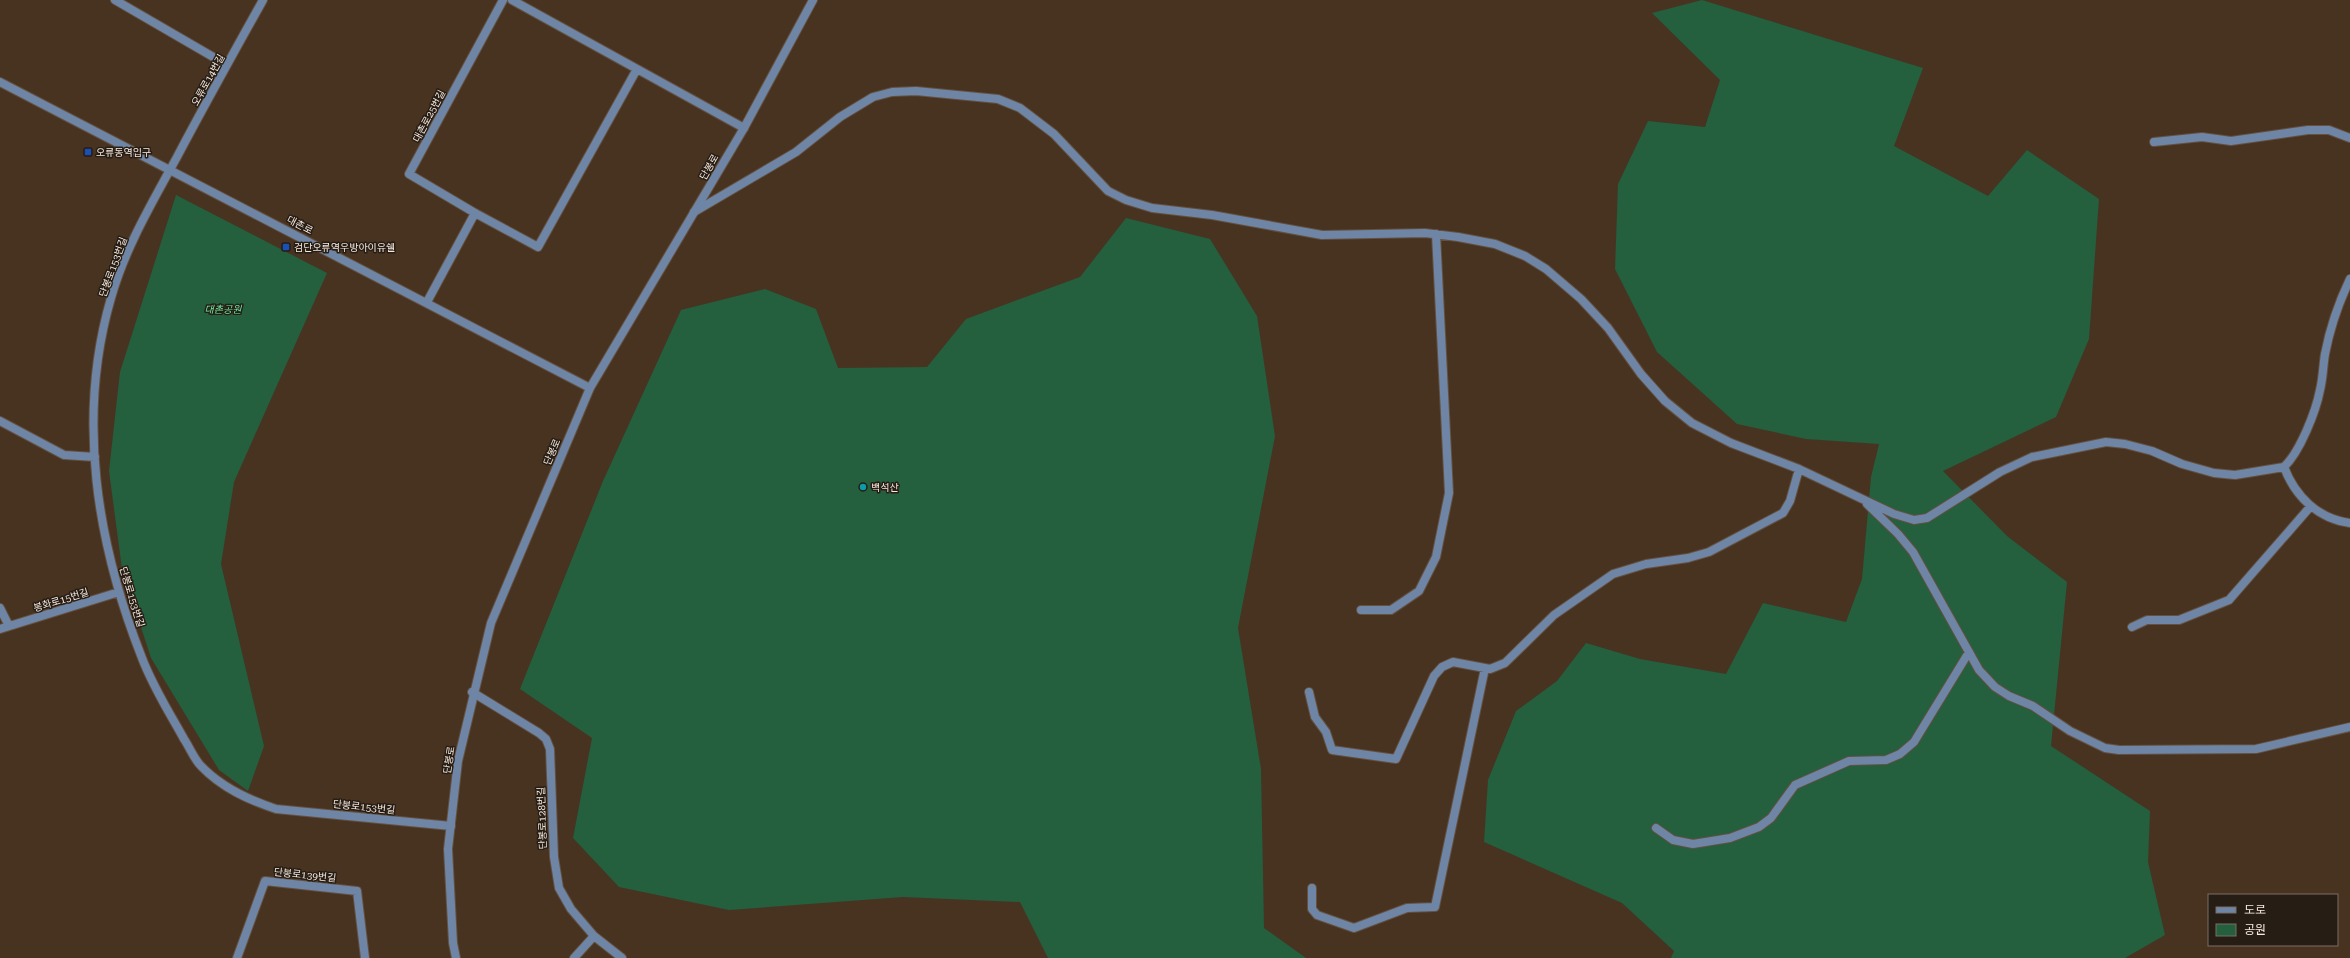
<svg xmlns="http://www.w3.org/2000/svg" width="2350" height="958" font-family="'Roboto Serif','Noto Sans KR',serif">
  <style>
    .green { fill: #245f3e }
    .lines { fill: none; stroke-linecap: round; stroke-linejoin: round }
    .minor-casing { stroke: #64503f; stroke-width: 10 }
    .tertiary-casing { stroke: #64503f; stroke-width: 10 }
    .minor { stroke: #6e85a5; stroke-width: 8 }
    .tertiary { stroke: #6e85a5; stroke-width: 8 }
    .transit-dot { fill: #1a4fb4; stroke: #261d15; stroke-width: 1.5 }
    .culture-dot { fill: #0f9aa8; stroke: #261d15; stroke-width: 1.5 }
    .labels { text-anchor: middle; dominant-baseline: central; stroke-width: 3; stroke-linejoin: round; paint-order: stroke }
    .street-label { font-size: 10px; fill: #f7e9de; stroke: #261d15 }
    .poi-label { font-size: 10px; fill: #f7e9de; stroke: #261d15; text-anchor: start }
    .park-label { font-size: 10px; font-style: italic; fill: #6eeba3; stroke: #261d15 }
  </style>
  <rect width="100%" height="100%" fill="#483321"/>
  <!-- green -->
  <path class="green" d="M 1702,0 L 1923,68 L 1894,146 L 1988,196 L 2027,150 L 2099,199 L 2089,339 L 2056,417 L 1943,471 L 2007,536 L 2067,582 L 2051,746 L 2150,811 L 2148,862 L 2165,935 L 2125,958 L 1671,958 L 1674,951 L 1622,903 L 1484,842 L 1488,780 L 1516,711 L 1557,681 L 1586,643 L 1640,659 L 1726,674 L 1763,603 L 1846,622 L 1862,579 L 1871,477 L 1879,444 L 1806,439 L 1737,424 L 1657,352 L 1615,269 L 1618,184 L 1648,121 L 1705,127 L 1720,80 L 1652,13 Z
    M 176,195 L 327,273 L 234,482 L 221,564 L 264,746 L 248,791 L 219,770 L 151,658 L 122,569 L 109,471 L 120,372 Z
    M 1126,218 L 1210,239 L 1257,316 L 1275,436 L 1238,628 L 1261,769 L 1264,928 L 1306,958 L 1048,958 L 1020,902 L 903,897 L 729,910 L 619,887 L 573,838 L 592,738 L 520,689 L 603,481 L 681,310 L 765,289 L 816,309 L 838,368 L 927,367 L 966,319 L 1080,277 Z"/>
  <g class="lines">
    <defs>
      <path id="minor" d="M 115,0 L 227,65
        M 263,0 C 234,52 205,104 177,157 C 152,203 125,248 111,298 C 76,418 97,544 142,658 C 153,687 169,712 184,739 C 190,748 194,759 201,766 C 222,788 249,800 276,809 L 451,826
        M 512,0 L 744,128
        M 2154,142 L 2202,137 L 2231,141 L 2308,130 L 2329,130 L 2350,138
        M 694,212 L 796,152 L 840,117 L 873,97 L 892,92 L 916,91 L 998,99 L 1020,108 L 1054,134 L 1108,191 L 1126,200 L 1152,208 L 1212,215 L 1322,235 L 1425,233 L 1458,237 L 1495,244 L 1525,256 L 1546,269 L 1581,299 L 1608,328 L 1641,374 L 1665,401 L 1692,423 L 1731,443 L 1799,469 L 1894,514 L 1914,520 L 1927,518 L 2000,472 L 2032,457 L 2106,442 L 2125,444 L 2152,451 L 2182,464 L 2214,473 L 2235,475 L 2284,467 C 2300,452 2316,411 2320,390 C 2323,378 2323,366 2325,354 C 2330,328 2339,302 2350,279
        M 475,213 L 538,247 L 637,69
        M 427,302 L 475,213 L 409,174 L 503,0
        M 0,421 L 64,455 L 95,457
        M 2284,467 C 2295,496 2318,519 2350,523
        M 1867,504 L 1898,534 L 1913,552 L 1979,670 L 1995,687 L 2009,696 L 2033,706 L 2070,731 L 2105,748 L 2119,750 L 2256,749 L 2350,727
        M 0,608 L 9,626
        M 1361,610 L 1391,610 L 1419,591 L 1436,557 L 1449,493 L 1436,234
        M 2132,627 L 2147,620 L 2179,620 L 2229,600 L 2310,507
        M 0,629 L 119,592
        M 472,692 L 539,733 L 546,739 L 550,749 L 554,857 L 559,888 L 571,909 L 594,936 L 622,958
        M 1309,692 L 1315,717 L 1326,732 L 1332,750 L 1396,759 L 1434,676 L 1442,667 L 1453,662 L 1490,669 L 1505,663 L 1554,615 L 1613,574 L 1646,564 L 1688,558 L 1709,552 L 1783,513 L 1790,501 L 1799,469
        M 1656,828 L 1673,840 L 1693,844 L 1730,838 L 1759,827 L 1771,818 L 1795,785 L 1849,761 L 1886,760 L 1900,754 L 1914,742 L 1969,652
        M 1312,888 L 1312,909 L 1317,915 L 1354,928 L 1407,908 L 1435,907 L 1485,668
        M 237,958 L 265,881 L 357,891 L 365,958
        M 574,958 L 594,936"/>
      <path id="tertiary" d="M 0,82 L 590,388
        M 456,958 L 453,943 L 448,849 L 458,761 L 491,623 L 590,388 L 744,128 L 813,0"/>
    </defs>
    <!-- minor casing -->
    <use href="#minor" class="minor-casing"/>
    <!-- tertiary casing -->
    <use href="#tertiary" class="tertiary-casing"/>
    <!-- minor -->
    <use href="#minor" class="minor"/>
    <!-- tertiary -->
    <use href="#tertiary" class="tertiary"/>
  </g>
  <!-- markers -->
  <g class="transit-dot">
    <rect x="84" y="148" width="8" height="8" rx="2"/>
    <rect x="282" y="243" width="8" height="8" rx="2"/>
  </g>
  <circle class="culture-dot" cx="863" cy="487" r="4"/>
  <g class="labels">
    <!-- street labels -->
    <g class="street-label">
      <text transform="translate(208 80) rotate(-61)">오류로14번길</text>
      <text transform="translate(429 116) rotate(-62)">대촌로25번길</text>
      <text transform="translate(709 167) rotate(-60)">단봉로</text>
      <text transform="translate(300 225) rotate(27)">대촌로</text>
      <text transform="translate(113 267) rotate(-70)">단봉로153번길</text>
      <text transform="translate(552 452) rotate(-67)">단봉로</text>
      <text transform="translate(132 597) rotate(73)">단봉로153번길</text>
      <text transform="translate(61 600) rotate(-17)">봉화로15번길</text>
      <text transform="translate(449 760) rotate(-81)">단봉로</text>
      <text transform="translate(364 807) rotate(6)">단봉로153번길</text>
      <text transform="translate(542 818) rotate(-92)">단봉로128번길</text>
      <text transform="translate(305 875) rotate(6)">단봉로139번길</text>
    </g>
    <!-- poi labels -->
    <g class="poi-label">
      <text x="96" y="152">오류동역입구</text>
      <text x="294" y="247">검단오류역우방아이유쉘</text>
      <text x="871" y="487">백석산</text>
    </g>
    <!-- park labels -->
    <g class="park-label">
      <text x="223" y="309">대촌공원</text>
    </g>
  </g>
  <!-- legend -->
  <rect x="2208" y="894" width="130" height="52" fill="#261d15" stroke="#7a6f65"/>
  <rect x="2216" y="907" width="20" height="6" fill="#6e85a5" stroke="#7a6f65"/>
  <text x="2244" y="914" font-size="12" fill="#f7e9de">도로</text>
  <rect x="2216" y="924" width="20" height="12" fill="#245f3e" stroke="#7a6f65"/>
  <text x="2244" y="934" font-size="12" fill="#f7e9de">공원</text>
</svg>
